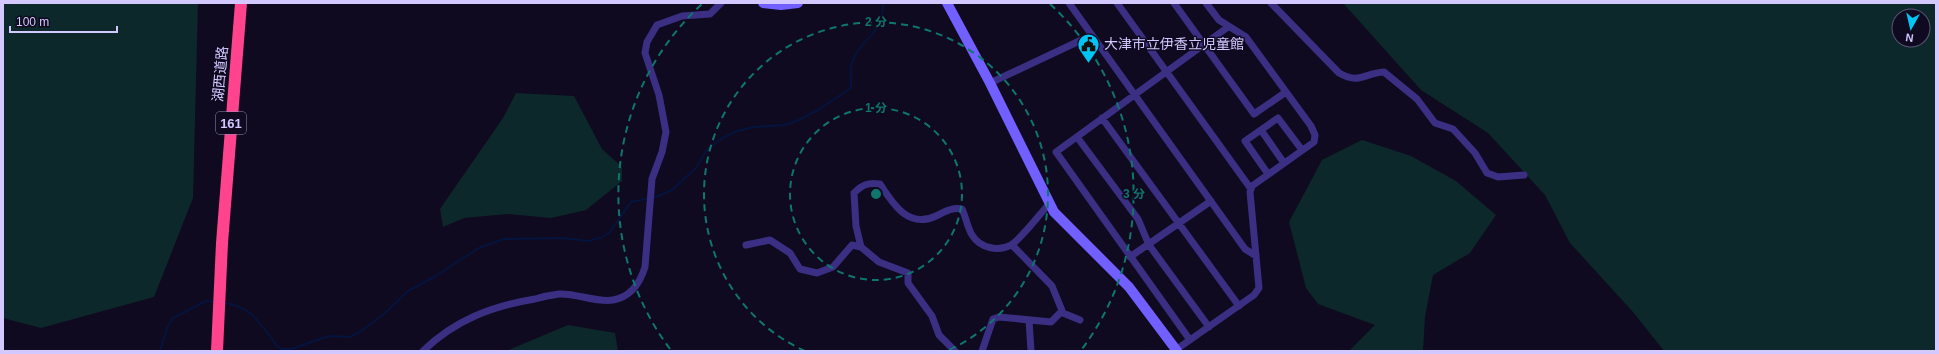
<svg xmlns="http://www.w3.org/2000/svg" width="1939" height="354" font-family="Arial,'Noto Sans JP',sans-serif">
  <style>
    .green { fill: #0c282a; fill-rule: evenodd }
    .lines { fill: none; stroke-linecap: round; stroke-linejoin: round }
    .stream { stroke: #04143e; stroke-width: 2 }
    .street { stroke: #3a2f83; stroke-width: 7 }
    .secondary { stroke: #715fff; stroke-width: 10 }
    .highway { stroke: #ff438d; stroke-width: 12 }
    .ring { fill: none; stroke: #0f766e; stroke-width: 2; stroke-dasharray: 7 5 }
    .labels { text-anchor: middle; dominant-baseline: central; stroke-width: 3; stroke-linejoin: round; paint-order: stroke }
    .shield { fill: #0f0a1f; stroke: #988fbc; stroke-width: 1 }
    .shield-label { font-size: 13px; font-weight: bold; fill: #d3c8ff }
    .poi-label { font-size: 14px; fill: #d3c8ff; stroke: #0f0a1f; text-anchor: start }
    .street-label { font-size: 14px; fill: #d3c8ff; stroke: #0f0a1f }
    .centre { fill: #0f766e; stroke: #0f0a1f; stroke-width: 2 }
    .ring-label { font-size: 12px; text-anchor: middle; font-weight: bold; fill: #0f766e; stroke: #0f0a1f; stroke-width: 3; stroke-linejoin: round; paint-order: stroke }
  </style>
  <rect width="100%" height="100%" fill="#0f0a1f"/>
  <!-- green -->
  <path class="green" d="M 3,3 L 198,3 L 193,198 L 154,297 L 41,328 L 3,318 Z
    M 1343,3 L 1936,3 L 1936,351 L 1664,351 L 1633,312 L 1570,243 L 1545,195 L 1488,133 L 1421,90 ZM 1899,16 L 1923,16 L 1923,40 L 1899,40 Z
    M 516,93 L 574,96 L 602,149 L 622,167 L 622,181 L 586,210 L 551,218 L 507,214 L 464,218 L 443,227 L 440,209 L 503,118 Z
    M 1362,140 L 1411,156 L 1456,181 L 1496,215 L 1470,253 L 1433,275 L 1425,317 L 1423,351 L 1349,351 L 1375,325 L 1318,304 L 1306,288 L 1289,222 L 1322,160 Z
    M 568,325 L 615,333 L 618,351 L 506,351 Z"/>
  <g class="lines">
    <!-- stream -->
    <path class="stream" d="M 224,303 C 251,305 262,326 277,346 L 282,349 L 291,349 L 320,339 L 329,336 L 350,337 L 360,332 L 384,314 L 408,291 L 434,277 L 479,248 L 504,239 L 562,238 L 588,241 L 600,238 L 609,233 L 631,202 L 656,197 L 672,190 L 696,168 L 706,151 L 719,140 L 737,131 L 754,127 L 784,125 L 799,120 L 818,110 L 851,88 C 851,80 850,71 852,63 C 860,37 884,36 883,3
      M 160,351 L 168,326 L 173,318 L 206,301 L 216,302"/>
    <!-- street -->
    <path class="street" d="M 1069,3 L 1245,249 L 1256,256
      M 1117,3 L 1251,189
      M 1174,3 L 1254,114 L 1286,92
      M 1271,3 L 1339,73 C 1360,85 1364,73 1384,72 L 1417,99 L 1435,123 L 1453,129 L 1475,153 L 1487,173 L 1498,177 L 1524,175
      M 990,83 L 1092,35
      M 1102,118 L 1239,306
      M 1261,130 L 1284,163
      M 1077,137 L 1138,219 L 1149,245 L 1209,327
      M 1268,174 L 1245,141 L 1278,118 L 1302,150
      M 746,245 L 770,240 L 790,253 L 800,269 L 817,273 L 833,267 L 852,245 L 861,247 L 879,262 L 908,273 L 908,283 L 932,316 L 939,335 L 955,351
      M 1012,245 L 1052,286 L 1063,313 L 1080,320
      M 861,247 L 856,226 L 854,193 C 862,185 868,182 880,184 C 893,204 908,229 936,216 C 945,212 952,207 962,209 C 966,217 967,227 972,235 C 980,248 998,252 1011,245 C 1021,239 1040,214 1049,204
      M 1130,257 L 1211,201
      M 1029,320 L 1031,351
      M 1190,340 L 1056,152 L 1228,27
      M 1177,349 L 1254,295 L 1259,288 L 1250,192 L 1252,186 L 1314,142 L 1315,135 L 1311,126 L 1246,37 L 1219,20 L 1206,3
      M 423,351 C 455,320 492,306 535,299 C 542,297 551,295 559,294 C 576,293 597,303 613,300 C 631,297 640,283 645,267 L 652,179 L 662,152 L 666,132 L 659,95 L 645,53 L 647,42 L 657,25 L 682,16 L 710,14 L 721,3
      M 982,351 L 993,319 L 999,317 L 1051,322 L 1062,311"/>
    <!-- secondary -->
    <path class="secondary" d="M 763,3 L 781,5 L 798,3
      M 947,3 L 990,83 L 1054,212 L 1129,287 L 1177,351"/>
    <!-- highway -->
    <path class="highway" d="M 217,351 L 222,243 L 241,3"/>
  </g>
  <!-- distance rings -->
  <g class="ring">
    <circle cx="876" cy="194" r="86"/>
    <path d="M805 351A172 172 0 1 1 947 351"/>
    <path d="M670 349A258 258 0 0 1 702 4M1050 4A258 258 0 0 1 1082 349"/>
  </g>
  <!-- icons -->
  <defs>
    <symbol id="civic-pin" viewBox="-11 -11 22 30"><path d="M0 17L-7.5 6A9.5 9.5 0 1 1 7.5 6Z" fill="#00c5f3" stroke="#0f0a1f"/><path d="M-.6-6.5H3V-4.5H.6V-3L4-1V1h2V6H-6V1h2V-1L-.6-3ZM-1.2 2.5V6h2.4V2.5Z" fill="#111"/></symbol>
  </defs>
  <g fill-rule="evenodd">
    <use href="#civic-pin" x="1076" y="32" width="25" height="34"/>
  </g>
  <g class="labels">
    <!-- shield labels -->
    <rect class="shield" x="216" y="112" width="30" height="22" rx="3"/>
    <g class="shield-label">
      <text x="231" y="123">161</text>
    </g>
    <!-- poi labels -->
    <g class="poi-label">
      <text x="1104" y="44">大津市立伊香立児童館</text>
    </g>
    <!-- street labels -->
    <g class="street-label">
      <text transform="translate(220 74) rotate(-85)">湖西道路</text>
    </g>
  </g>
  <circle cx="876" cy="194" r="6" class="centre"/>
  <g class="ring-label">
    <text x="876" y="26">2 分</text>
    <text x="876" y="112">1 分</text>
    <text x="1134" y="198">3 分</text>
  </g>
  <!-- border -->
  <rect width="1939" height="354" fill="none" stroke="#d3c8ff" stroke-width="8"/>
  <!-- north arrow -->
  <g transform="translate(1911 28) rotate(188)"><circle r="19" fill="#0f0a1f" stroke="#5d5679"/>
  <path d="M0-3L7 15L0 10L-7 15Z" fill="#00c5f3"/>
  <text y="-6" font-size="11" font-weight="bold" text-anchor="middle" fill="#d3c8ff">N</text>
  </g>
  <!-- scale -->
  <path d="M10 26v6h107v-6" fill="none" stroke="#d3c8ff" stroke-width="2"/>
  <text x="16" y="26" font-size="12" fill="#d3c8ff" stroke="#0f0a1f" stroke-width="3" paint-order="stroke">100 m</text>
</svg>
